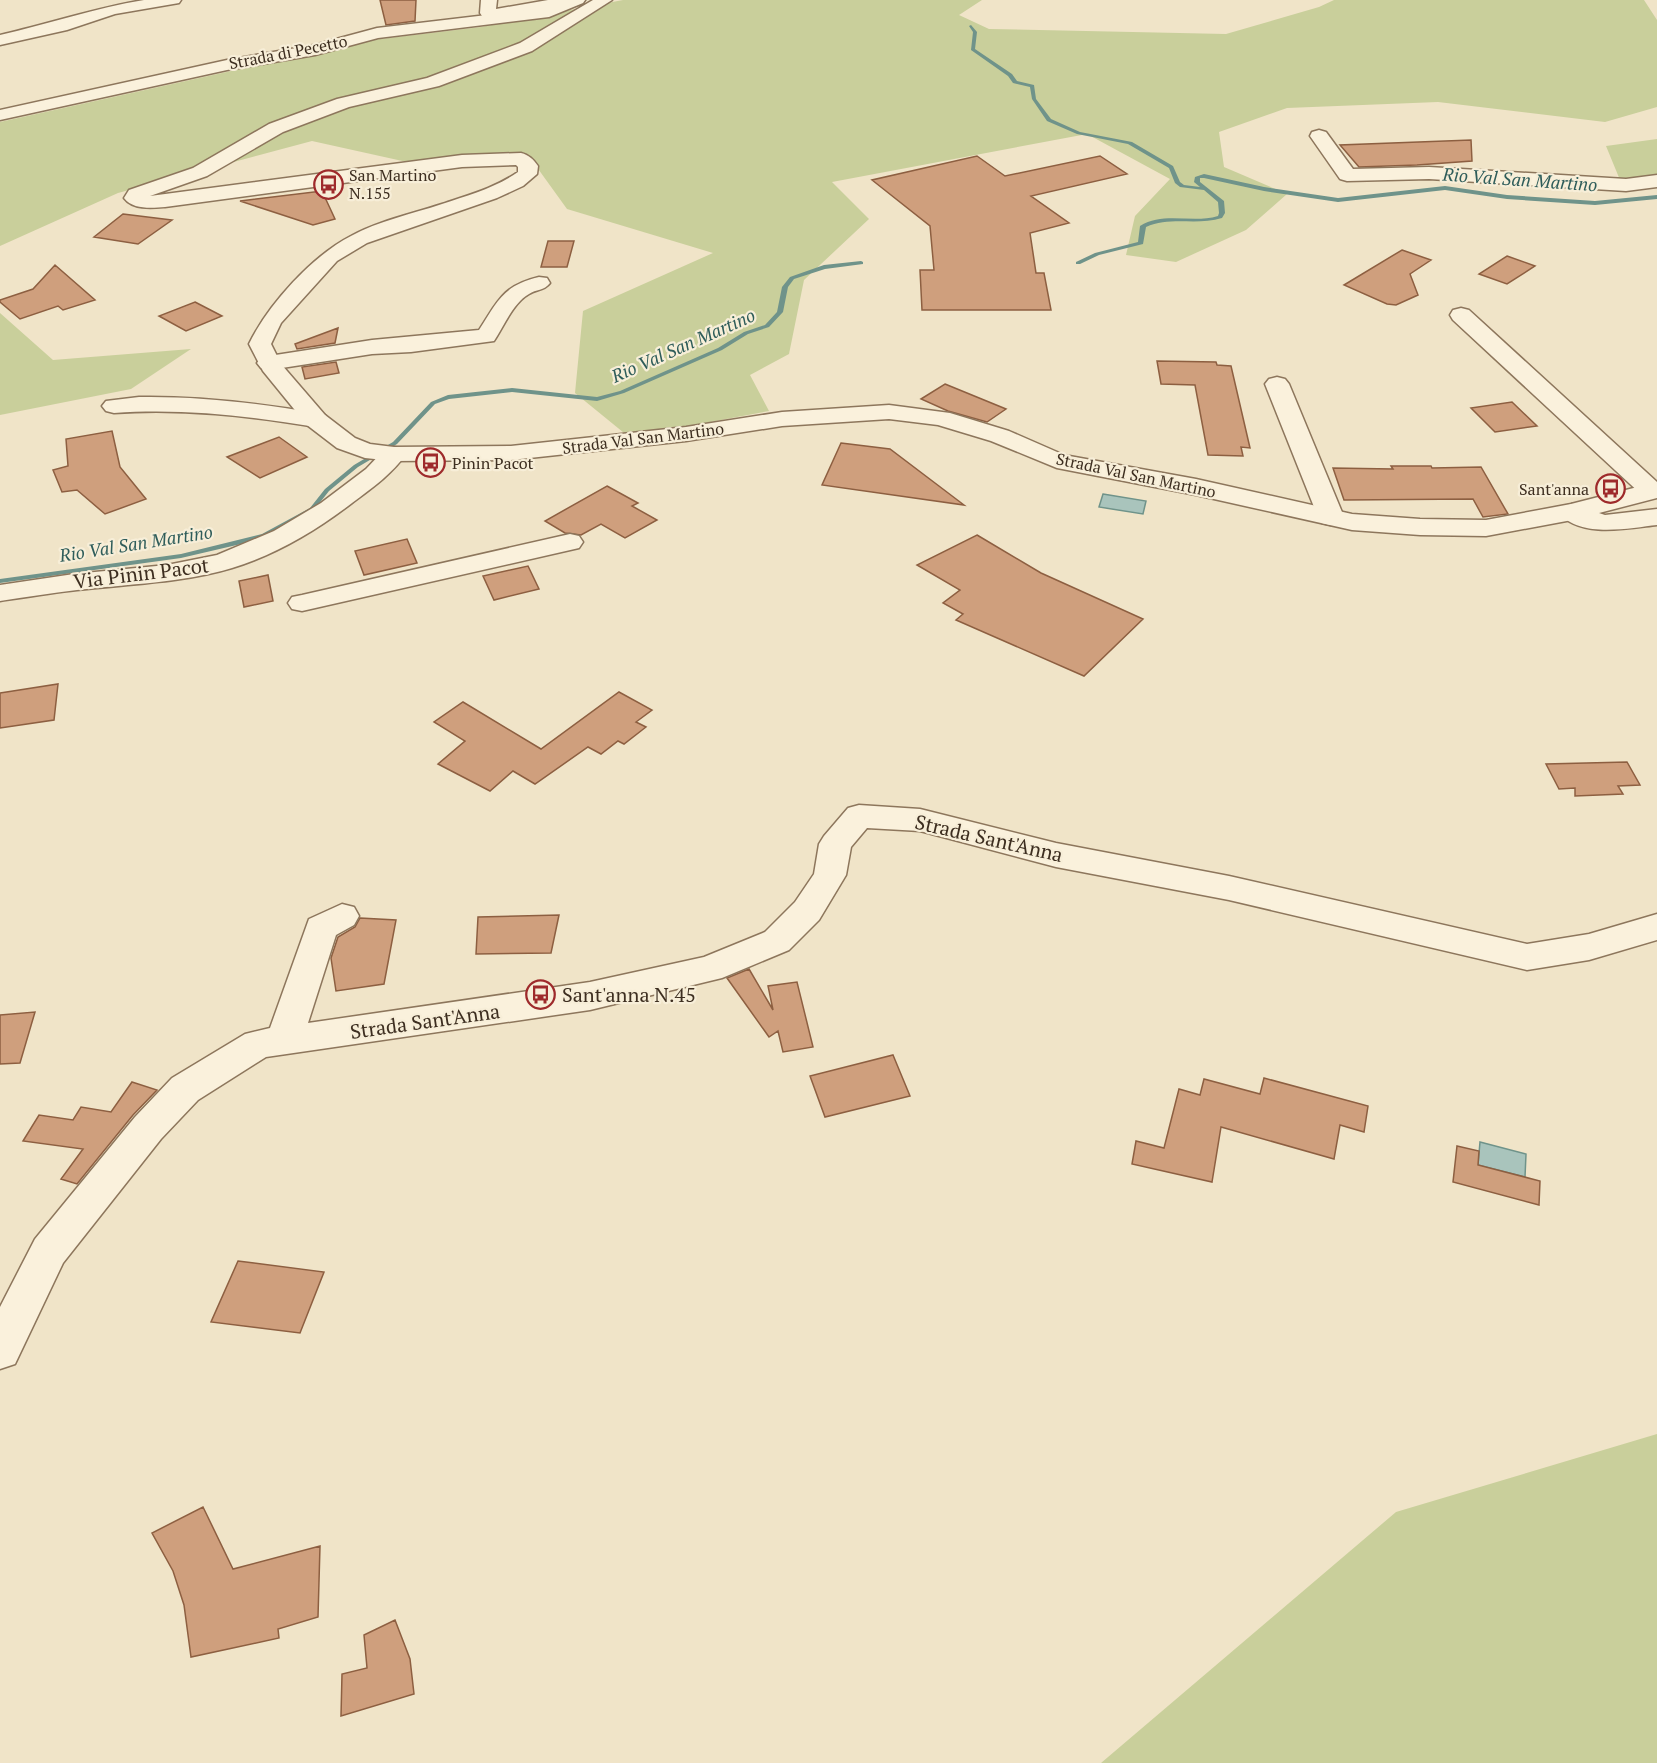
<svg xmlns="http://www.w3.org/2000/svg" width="1657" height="1763" font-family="'PT Serif',serif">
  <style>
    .green { fill: #c9cf9b }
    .water { fill: #a9c4bc; stroke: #6f938a; stroke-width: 1.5 }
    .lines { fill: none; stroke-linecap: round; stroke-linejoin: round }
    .stream { fill: #6f938a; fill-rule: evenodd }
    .building { fill: #cf9f7d; stroke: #8d5f41; stroke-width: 1.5 }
    .minor-casing { stroke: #8d765c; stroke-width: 3 }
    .tertiary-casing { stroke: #8d765c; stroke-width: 3 }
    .minor { fill: #faf1dc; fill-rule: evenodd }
    .tertiary { fill: #faf1dc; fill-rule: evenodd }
    .labels { text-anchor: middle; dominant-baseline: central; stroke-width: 4.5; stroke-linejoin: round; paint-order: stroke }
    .far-street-label { font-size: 16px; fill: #3d2e20; stroke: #f7eed8 }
    .far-poi-label { font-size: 16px; fill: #3d2e20; stroke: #f7eed8; text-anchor: start }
    .far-water-label { font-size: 18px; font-style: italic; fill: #2f5d5a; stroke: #f7eed8 }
    .street-label { font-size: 20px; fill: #3d2e20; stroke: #f7eed8 }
    .poi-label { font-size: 20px; fill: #3d2e20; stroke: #f7eed8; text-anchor: start }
  </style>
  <rect width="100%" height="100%" fill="#f0e4c8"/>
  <!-- green -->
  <path class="green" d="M 623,0 L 982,0 L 959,15 L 989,29 L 1226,34 L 1319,7 L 1334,0 L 1644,0 L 1657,20 L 1657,107 L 1605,122 L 1438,102 L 1287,108 L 1219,132 L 1224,167 L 1287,194 L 1246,230 L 1176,262 L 1126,255 L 1135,216 L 1170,179 L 1087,134 L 832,182 L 869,219 L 804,280 L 789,354 L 750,375 L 769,411 L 629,437 L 575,393 L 583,311 L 713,253 L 567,209 L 536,166 L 425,166 L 312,141 L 118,193 L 0,246 L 0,122 L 372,40 L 481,27 Z
    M 1657,139 L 1657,182 L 1620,180 L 1606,146 Z
    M 0,313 L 53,360 L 191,349 L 131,389 L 0,415 Z
    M 1657,1434 L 1657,1763 L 1101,1763 L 1396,1512 Z"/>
  <!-- water -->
  <path class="water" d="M 1103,494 L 1146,501 L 1143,514 L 1099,507 Z
    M 1480,1142 L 1526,1154 L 1525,1177 L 1478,1165 Z"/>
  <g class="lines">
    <!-- stream -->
    <path class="stream" d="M 971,25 L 977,32 L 975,49 L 1012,74 L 1017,81 L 1034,85 L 1036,99 L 1051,119 L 1080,132 L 1132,142 L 1173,166 L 1180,182 L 1184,185 L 1200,187 L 1194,182 L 1195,177 L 1204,174 L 1264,187 L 1338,198 L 1445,186 L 1507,195 L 1595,201 L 1657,195 L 1657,199 L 1595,205 L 1507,199 L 1445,190 L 1338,202 L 1264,191 L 1204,178 L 1200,178 L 1200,182 L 1224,201 L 1225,213 L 1222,218 C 1197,226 1170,216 1146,227 L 1143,244 L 1099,255 L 1080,264 L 1076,264 L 1076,262 L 1095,253 L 1138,242 L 1140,226 C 1164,211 1192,224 1218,216 L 1219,213 L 1218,202 L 1204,190 L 1180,187 L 1175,183 L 1169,168 L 1128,144 L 1077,134 L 1047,121 L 1032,99 L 1030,87 L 1013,83 L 1008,76 L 971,50 L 973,32 L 969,26 Z
      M 861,261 L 863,262 L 863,264 L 825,269 L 794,279 L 788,287 L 783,312 L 769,327 L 748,334 L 722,350 L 624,393 L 597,401 L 512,392 L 449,399 L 435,404 L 397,444 L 358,467 L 329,491 L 314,510 L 267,538 L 181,558 L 0,583 L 0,579 L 181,554 L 262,534 L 310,508 L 325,489 L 354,465 L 393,442 L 431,402 L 448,395 L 512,388 L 597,397 L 620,391 L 718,348 L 744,332 L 765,325 L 777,312 L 782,287 L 790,277 L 824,265 Z"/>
  </g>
  <!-- building -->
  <path class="building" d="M 380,0 L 416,0 L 415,21 L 386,25 Z
    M 1471,140 L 1472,161 L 1417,165 L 1359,167 L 1340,145 Z
    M 977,156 L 1005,176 L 1100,156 L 1127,174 L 1031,196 L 1069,223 L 1030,233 L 1036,273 L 1044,273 L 1051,310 L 922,310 L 920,270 L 934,270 L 930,226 L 872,180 Z
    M 322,191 L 335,219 L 313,225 L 240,201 Z
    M 123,214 L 172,220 L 138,244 L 94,237 Z
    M 548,241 L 574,241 L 567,267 L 541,267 Z
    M 1402,250 L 1431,260 L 1410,274 L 1418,295 L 1396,305 L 1387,304 L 1344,285 Z
    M 1507,256 L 1535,266 L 1507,284 L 1479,274 Z
    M 55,265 L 95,300 L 63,310 L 58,306 L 20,319 L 0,302 L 0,300 L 33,289 Z
    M 195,302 L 222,316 L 186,331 L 159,316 Z
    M 338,328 L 335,343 L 297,349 L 295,344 Z
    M 1157,361 L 1216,362 L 1217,365 L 1231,366 L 1250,448 L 1241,447 L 1243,456 L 1208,455 L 1195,385 L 1161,384 Z
    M 336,362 L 339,373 L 305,379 L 302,367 Z
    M 945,384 L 1006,409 L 987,422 L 948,411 L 921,399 Z
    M 1512,402 L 1537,426 L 1495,432 L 1471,408 Z
    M 112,431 L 120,467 L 146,499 L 105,514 L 77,490 L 62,492 L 53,470 L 68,466 L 66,439 Z
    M 279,437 L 307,457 L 260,478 L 227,457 Z
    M 841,443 L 890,449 L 964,505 L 822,485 Z
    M 1391,466 L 1431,466 L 1432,468 L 1481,467 L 1508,514 L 1483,517 L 1473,499 L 1344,500 L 1333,468 L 1393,469 Z
    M 607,486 L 638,503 L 632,506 L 657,520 L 625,538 L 601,524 L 581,535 L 565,533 L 545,521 Z
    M 977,535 L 1041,573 L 1143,619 L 1084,676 L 956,620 L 963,614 L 943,603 L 960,590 L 917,565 Z
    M 407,539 L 417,563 L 364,575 L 355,551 Z
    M 528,566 L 539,589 L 494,600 L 483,576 Z
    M 268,575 L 273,601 L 244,607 L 239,581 Z
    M 58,684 L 54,720 L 0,728 L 0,693 Z
    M 619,692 L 652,710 L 636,722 L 646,727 L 624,744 L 618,741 L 601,754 L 588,747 L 535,784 L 513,771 L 490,791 L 438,764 L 465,741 L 434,722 L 463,702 L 541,749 Z
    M 1627,762 L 1640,785 L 1618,786 L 1623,794 L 1575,796 L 1575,788 L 1559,789 L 1546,764 Z
    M 559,915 L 551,953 L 476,954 L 478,917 Z
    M 360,918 L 396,920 L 384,984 L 336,991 L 331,958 L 338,937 L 355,927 Z
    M 749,969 L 773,1010 L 768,986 L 797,982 L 813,1047 L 783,1052 L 778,1031 L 769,1037 L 727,978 Z
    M 35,1012 L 20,1063 L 0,1064 L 0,1015 Z
    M 893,1055 L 910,1096 L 825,1117 L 810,1076 Z
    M 1264,1078 L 1368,1106 L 1364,1132 L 1340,1125 L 1334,1159 L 1221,1127 L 1212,1182 L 1132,1164 L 1136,1141 L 1164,1148 L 1179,1089 L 1200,1095 L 1204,1079 L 1260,1094 Z
    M 132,1082 L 157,1090 L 133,1115 L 77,1184 L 61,1179 L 83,1149 L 23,1141 L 39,1115 L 73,1120 L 81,1107 L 111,1112 Z
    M 1457,1146 L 1479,1151 L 1478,1165 L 1540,1181 L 1539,1205 L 1453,1182 Z
    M 238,1261 L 324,1272 L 300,1333 L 211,1322 Z
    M 203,1507 L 233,1569 L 320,1546 L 318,1617 L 278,1629 L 279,1638 L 191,1657 L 184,1605 L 173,1571 L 152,1533 Z
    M 395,1620 L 410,1659 L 414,1694 L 341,1716 L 342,1674 L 367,1668 L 364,1635 Z"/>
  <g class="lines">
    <defs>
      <path id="minor" d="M 144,0 L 181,0 L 179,3 L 115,14 L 67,30 L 0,45 L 0,35 C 48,24 95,8 144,0 Z
        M 481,0 L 497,0 L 496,9 L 548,0 L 585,0 L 577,5 L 494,19 L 482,16 L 480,13 Z
        M 1319,130 L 1326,132 L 1353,169 L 1429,167 L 1626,179 L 1657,175 L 1657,187 L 1626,191 L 1429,179 L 1347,181 L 1340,179 L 1310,136 L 1312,132 Z
        M 539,277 L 547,278 L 550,283 C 544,291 536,289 529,294 C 513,303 504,326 494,341 L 411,352 L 372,354 L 269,370 L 261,368 L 257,363 L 261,358 L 269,356 L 372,340 L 479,330 C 498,301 502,286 539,277 Z
        M 1461,308 L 1469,310 L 1657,482 L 1657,497 L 1643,496 L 1453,320 L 1450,315 L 1453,310 Z
        M 1277,377 L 1285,379 L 1289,384 L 1344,517 L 1340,523 L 1331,525 L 1322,523 L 1318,517 L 1265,384 L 1269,379 Z
        M 139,397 C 199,396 257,403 316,413 L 325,415 L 328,420 L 325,425 L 316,427 C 249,416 182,408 114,413 L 106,411 L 102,406 L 106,401 Z
        M 394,447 L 403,449 L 406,454 C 392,474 372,488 352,503 C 317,530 275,555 232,568 C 182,583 128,584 77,590 C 51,593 26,597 0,601 L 0,585 L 74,574 L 167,565 L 217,555 L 274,531 L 321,503 L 366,469 L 385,449 Z
        M 1572,504 L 1605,515 L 1657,509 L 1657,525 C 1630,528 1578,539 1559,512 L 1563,507 Z
        M 570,534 L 579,536 L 583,542 L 579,548 L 302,611 L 292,609 L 288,603 L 292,597 L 302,595 Z
        M 859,805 L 920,809 L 1056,843 L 1229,876 L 1527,944 L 1589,934 L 1657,914 L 1657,940 L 1589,960 L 1527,970 L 1229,900 L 1056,867 L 920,831 L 867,828 L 851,847 L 846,875 L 819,920 L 789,950 L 722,978 L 590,1010 L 266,1057 L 198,1100 L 161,1139 L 63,1263 L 15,1364 L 0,1369 L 0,1307 L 35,1239 L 135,1117 L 172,1078 L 245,1034 L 270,1028 L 309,919 L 342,904 L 354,907 L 359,916 L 354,925 L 336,935 L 308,1023 L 590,982 L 704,957 L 765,932 L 795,902 L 814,874 L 819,844 L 824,836 L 848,808 Z"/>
      <path id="tertiary" d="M 563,0 L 585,0 L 583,3 L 549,17 L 378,38 L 315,55 L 227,70 L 0,120 L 0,110 L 227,60 L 314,45 L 377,28 L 546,8 Z
        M 593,0 L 612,0 L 532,51 L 439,86 L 349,107 L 283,132 L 207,176 L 150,196 L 462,155 L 521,153 C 529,155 533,159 538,166 L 537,174 L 523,186 L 497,198 L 367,243 L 337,261 L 281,323 L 271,344 L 281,364 L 325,415 L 355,438 L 370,444 L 394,447 L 511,446 L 686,427 L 782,412 L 889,405 L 950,413 L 1009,431 L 1064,455 L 1196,479 L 1352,514 L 1420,519 L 1486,520 L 1571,504 L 1657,482 L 1657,498 L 1572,520 L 1486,536 L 1420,535 L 1352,530 L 1196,495 L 1057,468 L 991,441 L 938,425 L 889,419 L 782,426 L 686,441 L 511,460 L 394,461 L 365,458 L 337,448 L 307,425 L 263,371 L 249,344 C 268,305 312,256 351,236 C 378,221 412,214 442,204 C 468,195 495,188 518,172 L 518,167 L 516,165 L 462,167 L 165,207 C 152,208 133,210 124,198 L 129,190 L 193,168 L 269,124 L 337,99 L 427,78 L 520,43 Z"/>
    </defs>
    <!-- minor casing -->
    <use href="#minor" class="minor-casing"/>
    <!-- tertiary casing -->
    <use href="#tertiary" class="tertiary-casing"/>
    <!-- minor -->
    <use href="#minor" class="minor"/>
    <!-- tertiary -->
    <use href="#tertiary" class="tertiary"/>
  </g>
  <!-- icons -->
  <defs>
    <symbol id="bus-ring" viewBox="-11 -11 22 22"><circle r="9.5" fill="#f7eed8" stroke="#9e2a2b" stroke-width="1.5"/><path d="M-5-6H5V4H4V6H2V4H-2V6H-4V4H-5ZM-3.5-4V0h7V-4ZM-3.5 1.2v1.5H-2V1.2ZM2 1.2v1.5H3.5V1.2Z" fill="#9e2a2b"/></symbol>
  </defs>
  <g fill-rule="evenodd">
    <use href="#bus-ring" x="312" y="168" width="33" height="33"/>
    <use href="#bus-ring" x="414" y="446" width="33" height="33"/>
    <use href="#bus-ring" x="1594" y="472" width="33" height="33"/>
    <use href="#bus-ring" x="524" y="978" width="33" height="33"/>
  </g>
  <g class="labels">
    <!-- far-street labels -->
    <g class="far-street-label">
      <text transform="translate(288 52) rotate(-11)">Strada di Pecetto</text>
      <text transform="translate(643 438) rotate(-7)">Strada Val San Martino</text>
      <text transform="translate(1136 475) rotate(12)">Strada Val San Martino</text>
    </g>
    <!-- far-poi labels -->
    <g class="far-poi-label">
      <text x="349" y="175">San Martino<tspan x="349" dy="18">N.155</tspan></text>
      <text x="452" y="463">Pinin Pacot</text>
      <text x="1589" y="489" text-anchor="end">Sant'anna</text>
    </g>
    <!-- far-water labels -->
    <g class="far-water-label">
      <text transform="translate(1520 179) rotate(4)">Rio Val San Martino</text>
      <text transform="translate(683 345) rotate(-24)">Rio Val San Martino</text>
      <text transform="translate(136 543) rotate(-9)">Rio Val San Martino</text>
    </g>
    <!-- street labels -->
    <g class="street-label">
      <text transform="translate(141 573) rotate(-7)">Via Pinin Pacot</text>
      <text transform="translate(989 838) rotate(13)">Strada Sant'Anna</text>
      <text transform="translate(425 1021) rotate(-8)">Strada Sant'Anna</text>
    </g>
    <!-- poi labels -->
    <g class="poi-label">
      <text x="562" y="994">Sant'anna N.45</text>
    </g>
  </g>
</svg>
